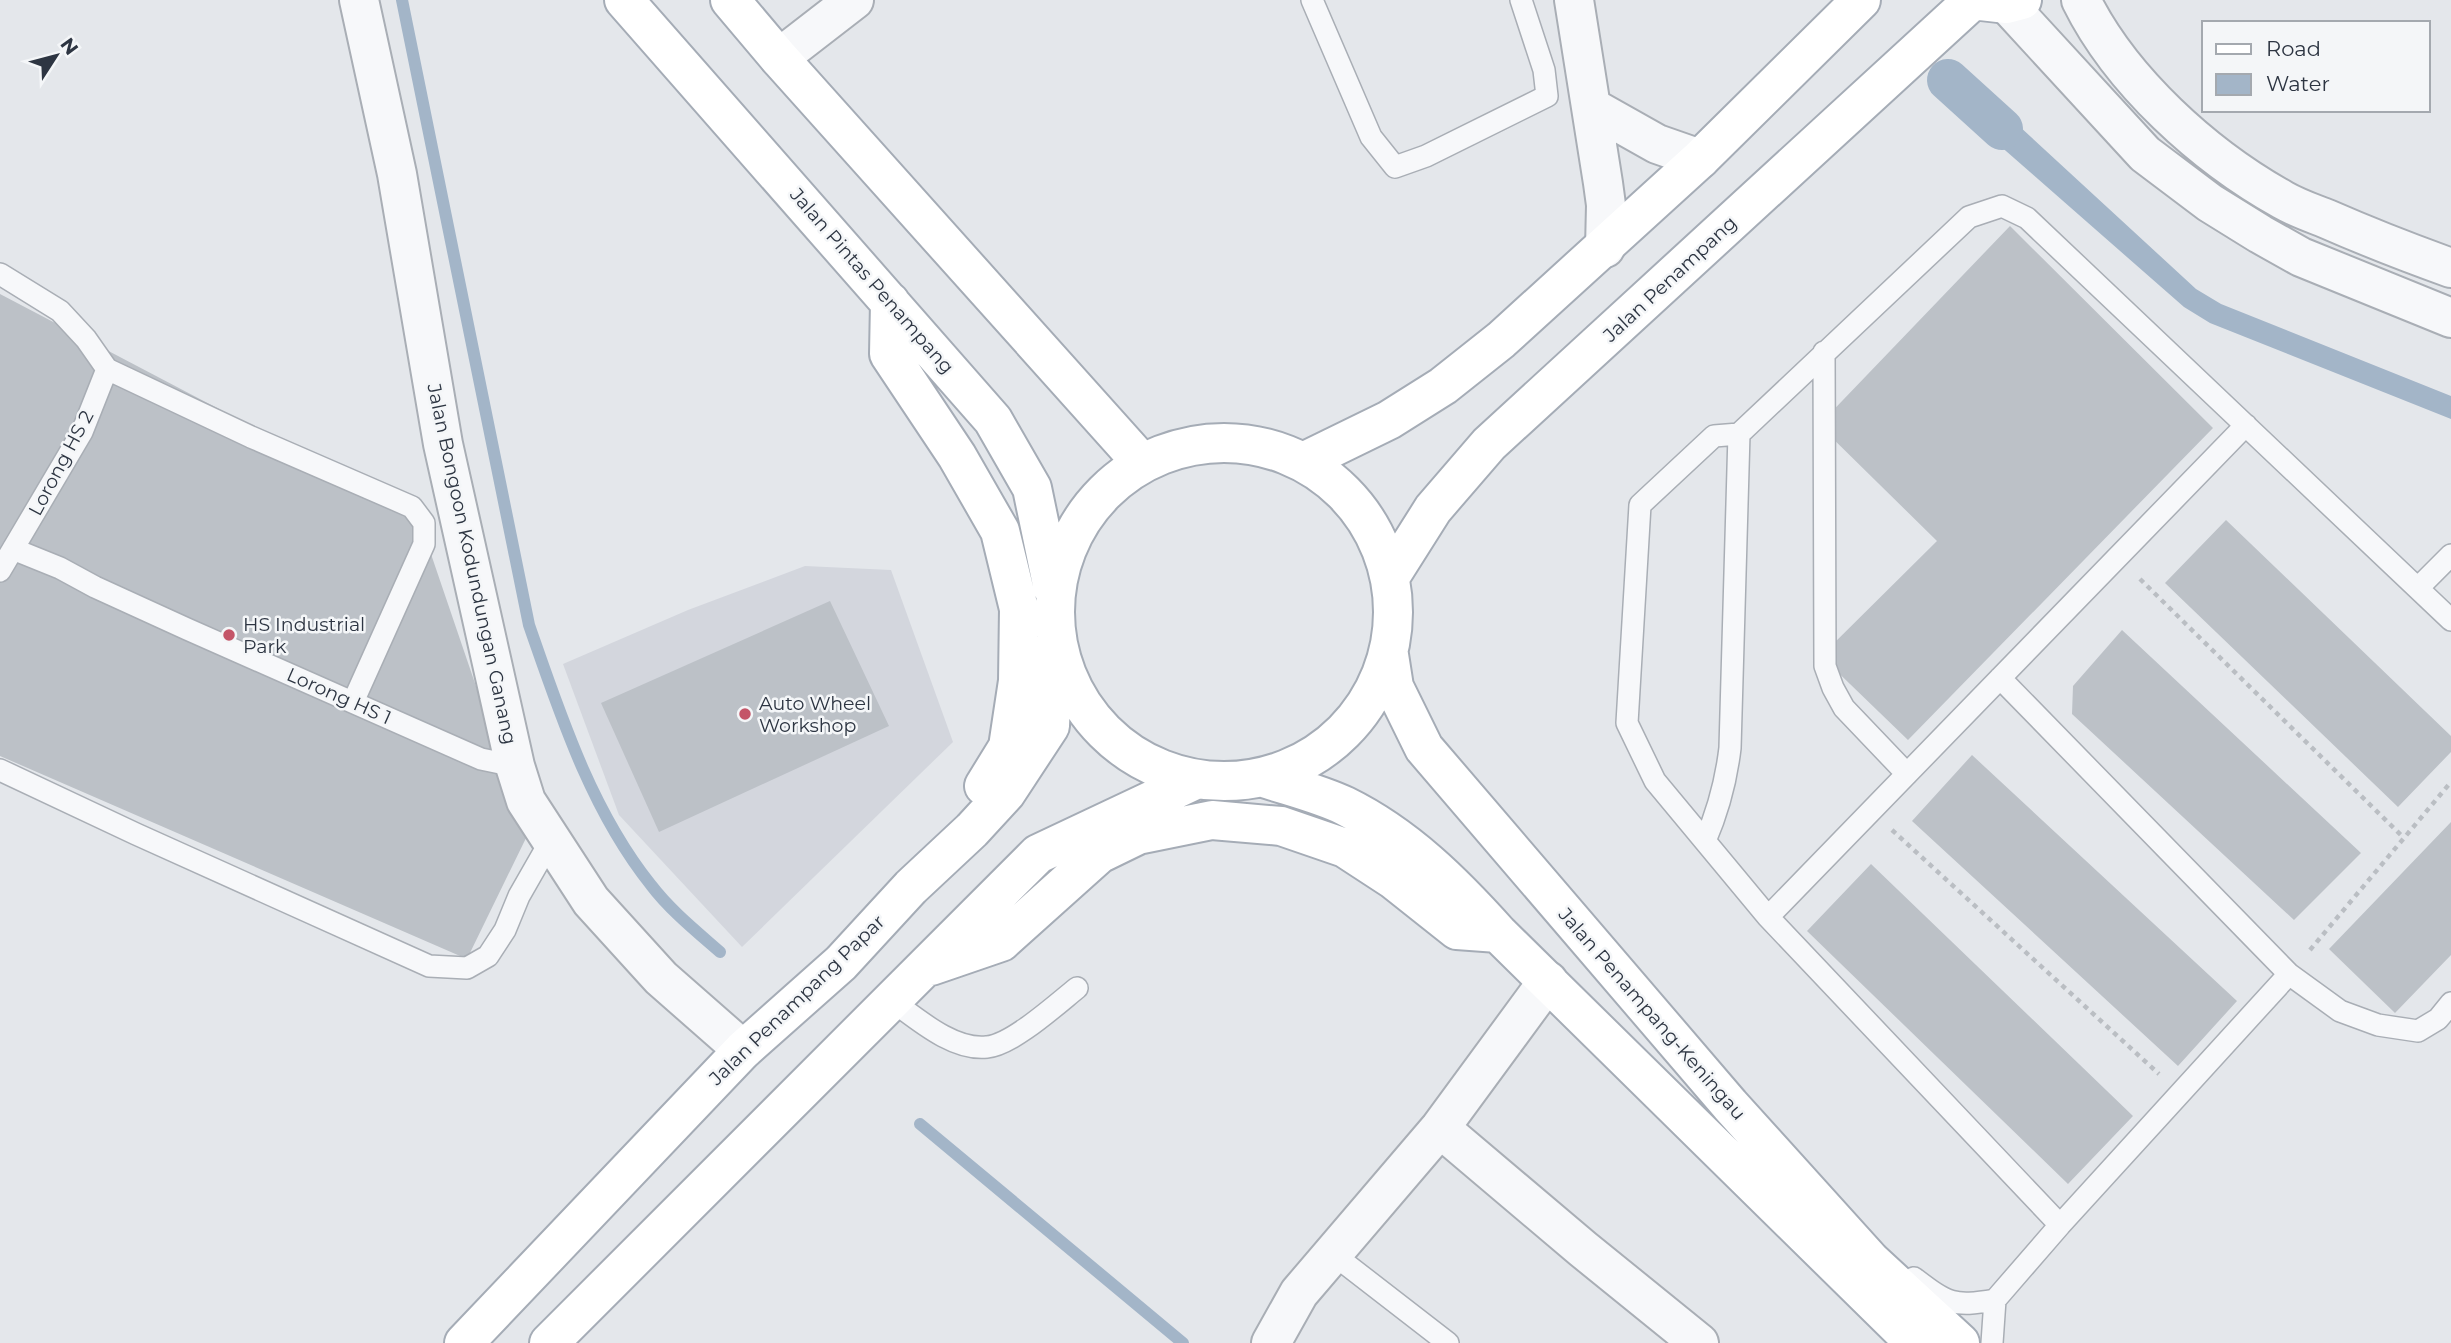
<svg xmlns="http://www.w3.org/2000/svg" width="2451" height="1343" font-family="Montserrat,sans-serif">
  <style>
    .built { fill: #d3d6dd }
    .water { fill: #a3b5c8 }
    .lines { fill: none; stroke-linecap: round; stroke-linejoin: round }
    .stream { stroke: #a3b5c8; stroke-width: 12 }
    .canal { stroke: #a3b5c8; stroke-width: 42 }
    .building { fill: #bcc1c7 }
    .service-casing { stroke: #a9aeb5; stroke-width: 24 }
    .minor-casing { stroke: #a9aeb5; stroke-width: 42 }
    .tertiary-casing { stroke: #a9aeb5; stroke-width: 42 }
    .primary-casing { stroke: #a5acb6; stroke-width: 42 }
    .path { stroke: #babec3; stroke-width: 4.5; stroke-dasharray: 5 5; stroke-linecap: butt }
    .service { stroke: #f7f8fa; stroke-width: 21 }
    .minor { stroke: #f7f8fa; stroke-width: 38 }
    .tertiary { stroke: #f7f8fa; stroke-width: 38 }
    .primary { stroke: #fff; stroke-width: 38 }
    .poi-dot { fill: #c45568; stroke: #f4f6f8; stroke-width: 2.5 }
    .labels { text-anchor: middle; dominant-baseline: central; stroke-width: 5; stroke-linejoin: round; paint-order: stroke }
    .street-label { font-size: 19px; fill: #2d3542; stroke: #f4f6f8 }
    .poi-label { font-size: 19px; fill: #2d3542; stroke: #f4f6f8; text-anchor: start }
  </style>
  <rect width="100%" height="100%" fill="#e4e7eb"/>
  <!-- built -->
  <path class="built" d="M 805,566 L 891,570 L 953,742 L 742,947 L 619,815 L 563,664 L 688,610 Z"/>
  <!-- water -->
  <path class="water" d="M 1968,79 L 2196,289 L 2221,304 L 2451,396 L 2451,419 L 2210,323 L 2184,307 L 1950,102 Z"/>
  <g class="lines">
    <!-- stream -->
    <path class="stream" d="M 402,0 L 529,625 C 560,714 591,810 651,885 C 670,910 696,931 720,952
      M 920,1124 L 1183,1343"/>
    <!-- canal -->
    <path class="canal" d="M 1948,80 L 2002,129"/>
  </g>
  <!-- building -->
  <path class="building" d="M 2010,226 L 2213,428 L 1908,740 L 1821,656 L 1937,541 L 1819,425 Z
    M 0,294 L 417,513 L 527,836 L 467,959 L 0,756 Z
    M 2226,520 L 2451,736 L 2451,752 L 2398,807 L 2165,583 Z
    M 830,601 L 889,726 L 659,832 L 601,703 Z
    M 2122,630 L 2361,853 L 2294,920 L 2072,714 L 2073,686 Z
    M 1972,755 L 2237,1001 L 2178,1066 L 1912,821 Z
    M 2451,822 L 2451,955 L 2395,1013 L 2329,949 Z
    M 1871,864 L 2133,1116 L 2068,1184 L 1807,931 Z"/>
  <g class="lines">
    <defs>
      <path id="service" d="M 1312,0 L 1371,137 L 1395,167 L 1426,156 L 1547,96 L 1544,70 L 1521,0
        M 0,274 L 60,311 L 86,339 L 107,369
        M 1824,352 L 1825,666 L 1833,688 L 1844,708 L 1907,774
        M 107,369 L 251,437 L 412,507 L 424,523 L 424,544 L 353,702
        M 13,549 L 60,568 L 95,587 L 187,629 L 481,759 L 515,766
        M 0,571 L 82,432 L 107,369
        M 2418,588 L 2451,555
        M 2000,678 L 2289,974 L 2340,1011 L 2378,1025 L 2418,1031 L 2438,1019 L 2451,1003
        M 0,770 L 136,834 L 429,966 L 467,968 L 488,956 L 505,930 L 519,896 L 551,840
        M 1705,841 C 1718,811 1726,782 1730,748 L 1739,434
        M 1768,917 L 2246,425
        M 891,1000 C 916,1018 953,1051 987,1047 C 1012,1045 1057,1004 1077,988
        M 2060,1225 L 1768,917 L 1655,781 L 1627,723 L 1640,505 L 1714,436 L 1739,434 L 1969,217 L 2002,206 L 2027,218 L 2451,620
        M 1333,1254 L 1448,1343
        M 1914,1278 C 1948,1304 1953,1307 1995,1300
        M 1992,1343 L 1995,1300 L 2060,1225 L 2289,974"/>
      <path id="minor" d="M 359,0 L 397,174 L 443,444 L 515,766 L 526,801 L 591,901 L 661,978 L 743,1050
        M 1574,0 L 1603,183 L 1606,205 L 1605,248
        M 779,58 L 854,0
        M 1593,108 L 1657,144 L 1700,159
        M 1440,1128 L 1583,1249 L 1699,1343
        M 1271,1343 L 1299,1293 L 1440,1128 L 1548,981"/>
      <path id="tertiary" d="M 2081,0 C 2121,81 2204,156 2283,200 C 2297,208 2312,213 2327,219 C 2368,237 2409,253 2451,268
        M 2007,4 L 2145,154 L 2210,203 L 2260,234 L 2301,257 L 2451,318"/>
      <path id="primary" d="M 624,0 L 993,420 L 1032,488 L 1053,589
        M 730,0 L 779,58 L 1142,463
        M 1972,0 L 2007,4 L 2022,0
        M 890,302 L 889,354 L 957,456 L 1000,531 L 1019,609 L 1018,681 L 1008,747 L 984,786
        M1055 612a169 169 0 1 1 338 0a169 169 0 1 1-338 0Z
        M 1303,462 L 1389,420 L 1443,386 L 1501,340 L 1700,159 L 1861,0
        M 1390,577 L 1433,509 L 1489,444 L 1973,0
        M 1389,655 L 1394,687 L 1424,748 L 1730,1105 L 1871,1261 L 1960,1343
        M 1264,778 C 1291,787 1320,794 1345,806 C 1406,836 1454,884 1498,933 L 1915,1343
        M 931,966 L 1001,942 L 1099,854 L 1138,835 L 1212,820 L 1281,826 L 1345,848 L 1394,880 L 1457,930 L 1498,933
        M 464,1343 L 743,1050 L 841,963 L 911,887 L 972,830 L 1006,793 L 1050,726 L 1053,648
        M 549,1343 L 1038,854 L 1195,780"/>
    </defs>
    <!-- service casing -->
    <use href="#service" class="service-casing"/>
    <!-- minor casing -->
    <use href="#minor" class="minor-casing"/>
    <!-- tertiary casing -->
    <use href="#tertiary" class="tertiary-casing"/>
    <!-- primary casing -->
    <use href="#primary" class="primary-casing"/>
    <!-- path -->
    <path class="path" d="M 2140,579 L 2404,838
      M 1892,830 L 2159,1074
      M 2310,950 L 2451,782"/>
    <!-- service -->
    <use href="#service" class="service"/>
    <!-- minor -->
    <use href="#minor" class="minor"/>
    <!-- tertiary -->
    <use href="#tertiary" class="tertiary"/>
    <!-- primary -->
    <use href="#primary" class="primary"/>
  </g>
  <!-- markers -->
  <g class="poi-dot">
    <circle cx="229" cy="635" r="7"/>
    <circle cx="745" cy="714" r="7"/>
  </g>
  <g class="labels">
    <!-- street labels -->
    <g class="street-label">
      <text transform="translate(1670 279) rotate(-43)">Jalan Penampang</text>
      <text transform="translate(872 281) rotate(49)">Jalan Pintas Penampang</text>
      <text transform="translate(61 463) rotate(-62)">Lorong HS 2</text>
      <text transform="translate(472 564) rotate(78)">Jalan Bongoon Kodundungan Ganang</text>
      <text transform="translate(339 696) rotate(24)">Lorong HS 1</text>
      <text transform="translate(797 1000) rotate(-44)">Jalan Penampang Papar</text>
      <text transform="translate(1652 1014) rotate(49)">Jalan Penampang-Keningau</text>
    </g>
    <!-- poi labels -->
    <g class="poi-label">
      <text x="243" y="624">HS Industrial<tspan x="243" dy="22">Park</tspan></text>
      <text x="759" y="703">Auto Wheel<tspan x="759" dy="22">Workshop</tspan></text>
    </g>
  </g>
  <!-- legend -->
  <rect x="2202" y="21" width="228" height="91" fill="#f4f6f8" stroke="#a4a9af" stroke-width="2"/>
  <rect x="2216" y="44" width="35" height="10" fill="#ffffff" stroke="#a4a9af" stroke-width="2"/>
  <text x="2266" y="56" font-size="21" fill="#2d3542">Road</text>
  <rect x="2216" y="74" width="35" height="21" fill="#a3b5c8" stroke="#a4a9af" stroke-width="2"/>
  <text x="2266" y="91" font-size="21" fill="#2d3542">Water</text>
  <!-- north arrow -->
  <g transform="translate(56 56) rotate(54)" stroke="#f4f6f8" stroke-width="5" paint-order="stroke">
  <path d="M0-5L12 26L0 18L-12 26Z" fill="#2d3542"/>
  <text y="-10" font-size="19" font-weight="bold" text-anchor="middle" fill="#2d3542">N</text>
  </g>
</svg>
